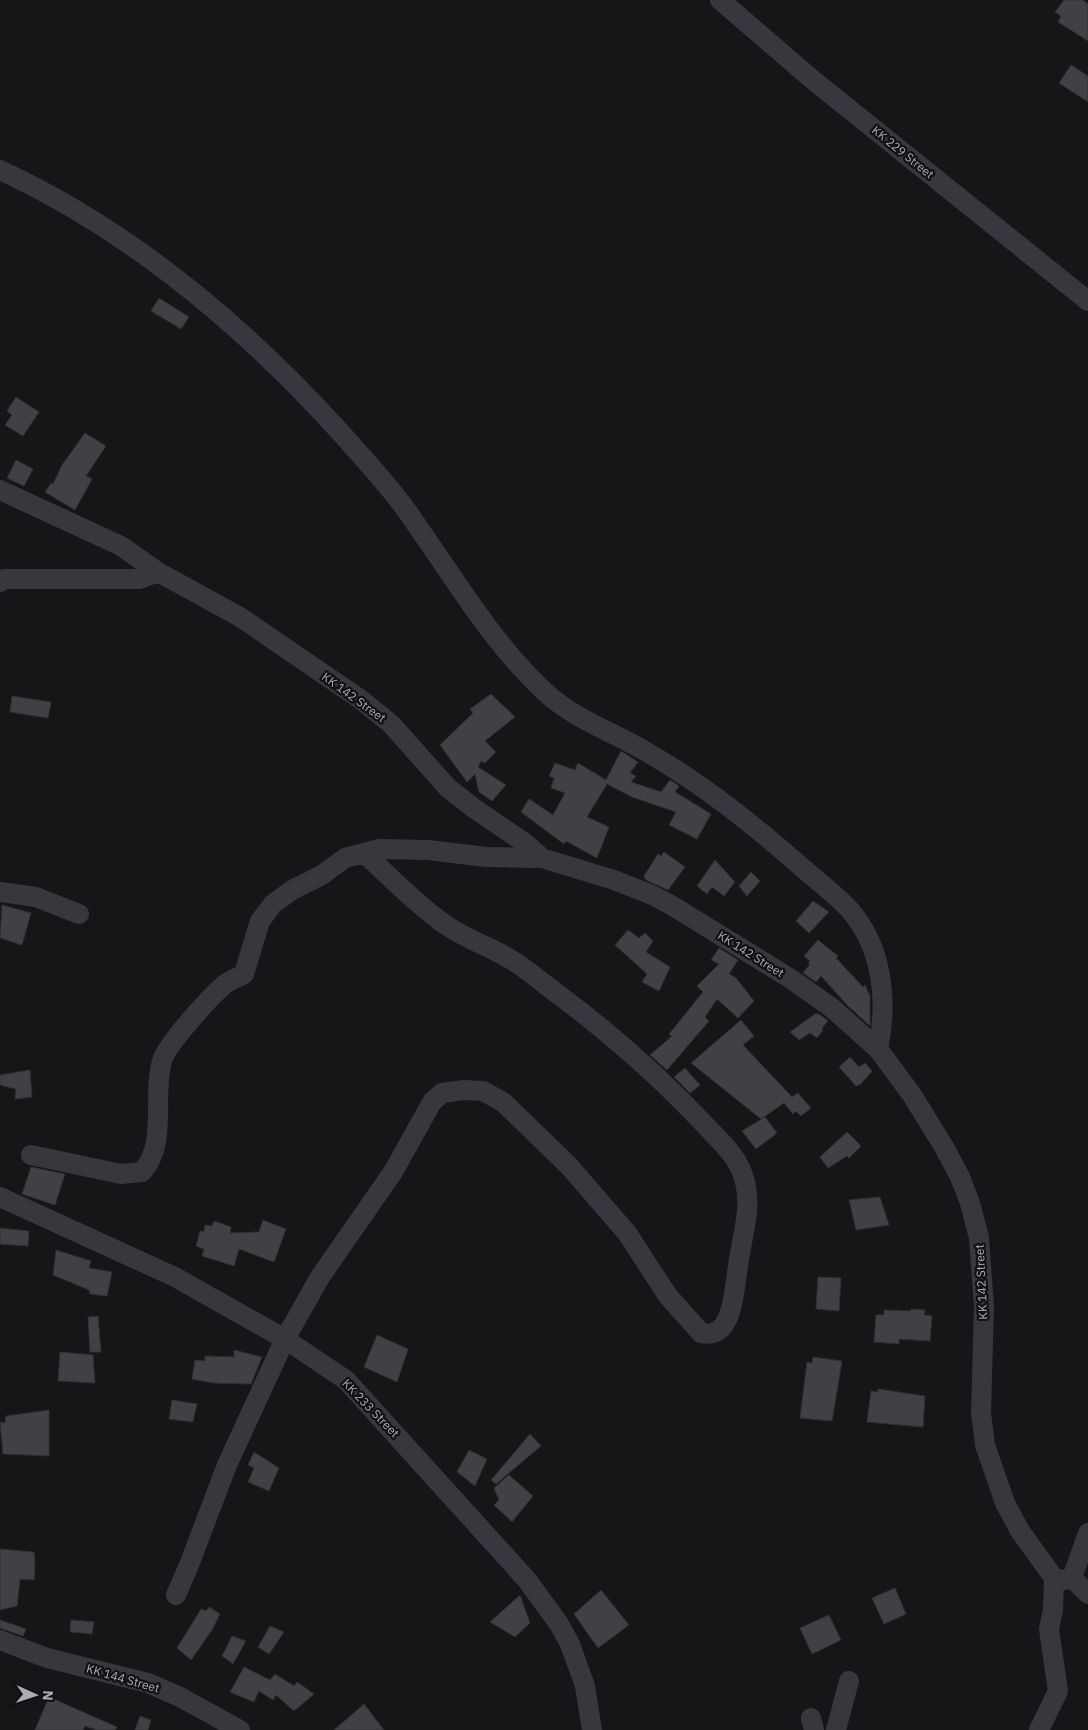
<svg xmlns="http://www.w3.org/2000/svg" width="1088" height="1730" font-family="'IBM Plex Sans',sans-serif">
  <style>
    .building { fill: #404145; stroke: #303034 }
    .lines { fill: none; stroke-linecap: round; stroke-linejoin: round }
    .minor { stroke: #37383d; stroke-width: 20 }
    .labels { text-anchor: middle; dominant-baseline: central; stroke-width: 4.5; stroke-linejoin: round; paint-order: stroke }
    .street-label { font-size: 12px; fill: #a8adb8; stroke: #111113 }
  </style>
  <rect width="100%" height="100%" fill="#161618"/>
  <!-- building -->
  <path class="building" d="M 1064,0 L 1083,0 L 1088,4 L 1088,41 L 1058,22 L 1061,16 L 1055,12 Z
    M 1071,65 L 1088,76 L 1088,102 L 1059,83 Z
    M 159,298 L 189,317 L 181,329 L 151,311 Z
    M 16,397 L 39,412 L 23,436 L 5,425 L 12,415 L 7,411 Z
    M 85,433 L 106,446 L 86,476 L 92,479 L 75,510 L 45,492 L 51,483 L 53,484 L 62,465 Z
    M 16,460 L 33,469 L 24,486 L 7,478 Z
    M 491,694 L 515,717 L 485,741 L 496,752 L 485,763 L 481,761 L 478,767 L 506,785 L 492,801 L 479,792 L 475,774 L 467,782 L 440,745 L 473,713 L 470,709 Z
    M 12,696 L 51,702 L 48,718 L 10,712 Z
    M 621,751 L 638,762 L 630,773 L 636,776 L 631,782 L 661,792 L 670,780 L 679,786 L 675,792 L 711,814 L 697,839 L 669,825 L 676,812 L 632,797 L 607,784 L 587,817 L 609,827 L 597,858 L 566,841 L 564,844 L 521,812 L 529,799 L 553,815 L 565,793 L 551,788 L 554,778 L 549,776 L 555,763 L 575,770 L 578,763 L 606,780 Z
    M 664,852 L 685,867 L 668,890 L 646,880 L 644,876 L 658,854 L 661,856 Z
    M 715,860 L 735,882 L 724,896 L 712,887 L 707,894 L 697,886 Z
    M 751,872 L 760,881 L 747,896 L 739,886 Z
    M 813,901 L 829,912 L 809,933 L 796,921 Z
    M 2,905 L 31,913 L 22,945 L 0,938 Z
    M 628,930 L 639,938 L 645,933 L 653,941 L 646,952 L 670,967 L 659,991 L 642,982 L 647,974 L 615,945 Z
    M 818,940 L 838,956 L 836,958 L 863,987 L 865,985 L 870,996 L 870,1026 L 847,1005 L 821,976 L 816,982 L 803,973 L 810,964 L 808,963 L 810,961 L 804,956 Z
    M 719,948 L 738,960 L 729,974 L 736,978 L 754,1001 L 738,1018 L 717,999 L 705,1017 L 709,1021 L 667,1070 L 650,1055 L 672,1036 L 669,1034 L 703,992 L 697,986 L 719,964 L 711,960 Z
    M 815,1014 L 819,1014 L 828,1021 L 822,1028 L 823,1030 L 817,1038 L 810,1033 L 799,1040 L 790,1032 Z
    M 741,1020 L 754,1036 L 743,1045 L 792,1097 L 798,1093 L 811,1108 L 801,1116 L 796,1111 L 793,1114 L 784,1103 L 761,1119 L 691,1063 Z
    M 850,1057 L 859,1067 L 865,1063 L 872,1071 L 861,1084 L 856,1086 L 839,1067 Z
    M 685,1068 L 700,1085 L 690,1093 L 674,1077 Z
    M 30,1070 L 32,1097 L 15,1099 L 16,1089 L 0,1085 L 0,1075 Z
    M 765,1117 L 777,1133 L 756,1149 L 742,1131 Z
    M 847,1132 L 861,1146 L 849,1158 L 847,1156 L 828,1168 L 820,1157 Z
    M 31,1167 L 65,1174 L 55,1205 L 22,1194 Z
    M 880,1197 L 889,1225 L 856,1230 L 849,1200 Z
    M 263,1220 L 286,1229 L 274,1262 L 239,1249 L 234,1266 L 202,1256 L 204,1249 L 196,1246 L 200,1231 L 204,1232 L 205,1225 L 212,1226 L 214,1221 L 231,1227 L 230,1233 L 259,1232 Z
    M 0,1228 L 29,1231 L 28,1246 L 0,1244 Z
    M 56,1250 L 91,1261 L 89,1268 L 112,1272 L 107,1296 L 90,1294 L 89,1290 L 53,1275 Z
    M 818,1277 L 841,1278 L 839,1311 L 816,1309 Z
    M 911,1309 L 925,1310 L 924,1315 L 932,1316 L 930,1341 L 899,1339 L 899,1344 L 874,1342 L 876,1315 L 884,1315 L 884,1310 L 911,1311 Z
    M 98,1316 L 101,1352 L 90,1352 L 88,1317 Z
    M 377,1335 L 408,1349 L 397,1382 L 364,1367 Z
    M 234,1350 L 262,1357 L 251,1384 L 213,1383 L 192,1379 L 195,1360 L 205,1361 L 205,1356 L 234,1357 Z
    M 60,1352 L 93,1355 L 95,1383 L 58,1381 Z
    M 813,1357 L 842,1361 L 832,1421 L 800,1418 L 807,1362 L 812,1363 Z
    M 878,1389 L 925,1396 L 923,1427 L 867,1422 L 871,1391 L 878,1392 Z
    M 172,1400 L 197,1404 L 193,1422 L 169,1419 Z
    M 49,1410 L 49,1456 L 3,1454 L 0,1422 L 5,1423 L 6,1416 Z
    M 530,1434 L 541,1446 L 496,1484 L 491,1480 Z
    M 469,1450 L 487,1459 L 475,1486 L 457,1472 Z
    M 254,1452 L 279,1468 L 269,1491 L 248,1482 L 254,1468 L 248,1465 Z
    M 509,1475 L 533,1496 L 512,1522 L 494,1505 L 499,1500 L 494,1488 Z
    M 0,1549 L 34,1552 L 35,1561 L 34,1580 L 20,1579 L 17,1606 L 0,1610 Z
    M 895,1588 L 906,1614 L 884,1624 L 872,1598 Z
    M 601,1590 L 629,1625 L 598,1648 L 574,1614 Z
    M 520,1595 L 530,1623 L 515,1637 L 490,1622 Z
    M 209,1607 L 220,1614 L 212,1630 L 191,1660 L 177,1648 L 201,1609 L 206,1611 Z
    M 829,1615 L 841,1640 L 812,1654 L 800,1628 Z
    M 0,1620 L 26,1629 L 23,1636 L 0,1628 Z
    M 71,1620 L 94,1622 L 92,1634 L 70,1632 Z
    M 270,1626 L 284,1632 L 269,1654 L 258,1647 Z
    M 232,1636 L 246,1641 L 233,1664 L 222,1656 Z
    M 244,1667 L 270,1680 L 275,1674 L 294,1686 L 297,1682 L 314,1694 L 294,1711 L 276,1695 L 273,1700 L 259,1691 L 254,1702 L 230,1692 Z
    M 49,1697 L 117,1727 L 115,1730 L 97,1730 L 85,1726 L 83,1730 L 35,1730 Z
    M 364,1704 L 384,1730 L 334,1730 Z
    M 140,1716 L 151,1720 L 148,1730 L 135,1730 Z"/>
  <g class="lines">
    <!-- minor -->
    <path class="minor" d="M 720,0 L 813,80 L 1088,301
      M 0,170 C 132,231 244,326 341,433 C 362,457 385,481 404,507 C 449,569 488,639 545,692 C 574,719 611,731 645,751 C 703,784 755,826 805,870 C 820,883 836,895 849,909 C 883,947 888,1002 878,1049
      M 0,490 L 121,546 L 158,572 L 240,617 L 360,699 L 391,724 L 448,788 L 475,809 L 525,843 L 542,858 L 614,880 L 652,895 L 671,905 L 791,979 L 832,1008 L 878,1049 L 912,1095 L 944,1147 L 960,1177 L 970,1203 L 979,1238 L 981,1267 L 984,1305 L 981,1413 L 985,1445 L 1005,1503 L 1020,1531 L 1054,1578 L 1053,1610 L 1049,1629 L 1058,1691 L 1039,1730
      M 0,582 L 4,579 L 139,579 L 158,572
      M 0,892 L 36,897 L 79,914
      M 31,1155 L 121,1174 L 142,1172 C 168,1144 152,1095 162,1061 C 166,1045 210,997 224,985 C 231,979 238,978 244,974 L 260,921 L 273,904 L 292,890 L 322,875 L 345,858 L 379,849 L 428,850 L 486,857 L 542,858
      M 0,1197 L 175,1277 L 285,1339 L 346,1380 L 527,1580 L 559,1624 L 570,1644 L 585,1686 L 592,1730
      M 1054,1578 L 1064,1580 L 1072,1578 L 1088,1533
      M 1072,1578 L 1088,1594
      M 176,1595 L 189,1565 L 227,1465 L 285,1339 L 320,1277 L 393,1172 L 432,1102 L 442,1093 L 464,1090 L 483,1091 L 503,1102 L 569,1166 L 627,1233 L 668,1296 L 701,1333 C 734,1341 734,1288 738,1266 C 742,1234 755,1202 741,1170 C 734,1153 718,1139 706,1126 C 661,1078 611,1034 559,995 C 543,983 527,969 510,959 C 489,946 463,938 443,923 C 415,903 390,877 364,853
      M 0,1640 L 47,1658 L 148,1683 L 180,1697 L 240,1730
      M 811,1718 L 814,1730
      M 836,1730 L 849,1681"/>
  </g>
  <g class="labels">
    <!-- street labels -->
    <g class="street-label">
      <text transform="translate(903 152) rotate(39)">KK 229 Street</text>
      <text transform="translate(354 697) rotate(36)">KK 142 Street</text>
      <text transform="translate(751 954) rotate(32)">KK 142 Street</text>
      <text transform="translate(981 1282) rotate(-93)">KK 142 Street</text>
      <text transform="translate(371 1408) rotate(46)">KK 233 Street</text>
      <text transform="translate(123 1678) rotate(16)">KK 144 Street</text>
    </g>
  </g>
  <!-- north arrow -->
  <g transform="translate(35 1695) rotate(93)" stroke="#111113" stroke-width="4" paint-order="stroke">
  <path d="M0-4L9 19L0 12L-9 19Z" fill="#a8adb8"/>
  <text y="-8" font-size="14" font-weight="bold" text-anchor="middle" fill="#a8adb8">N</text>
  </g>
</svg>
